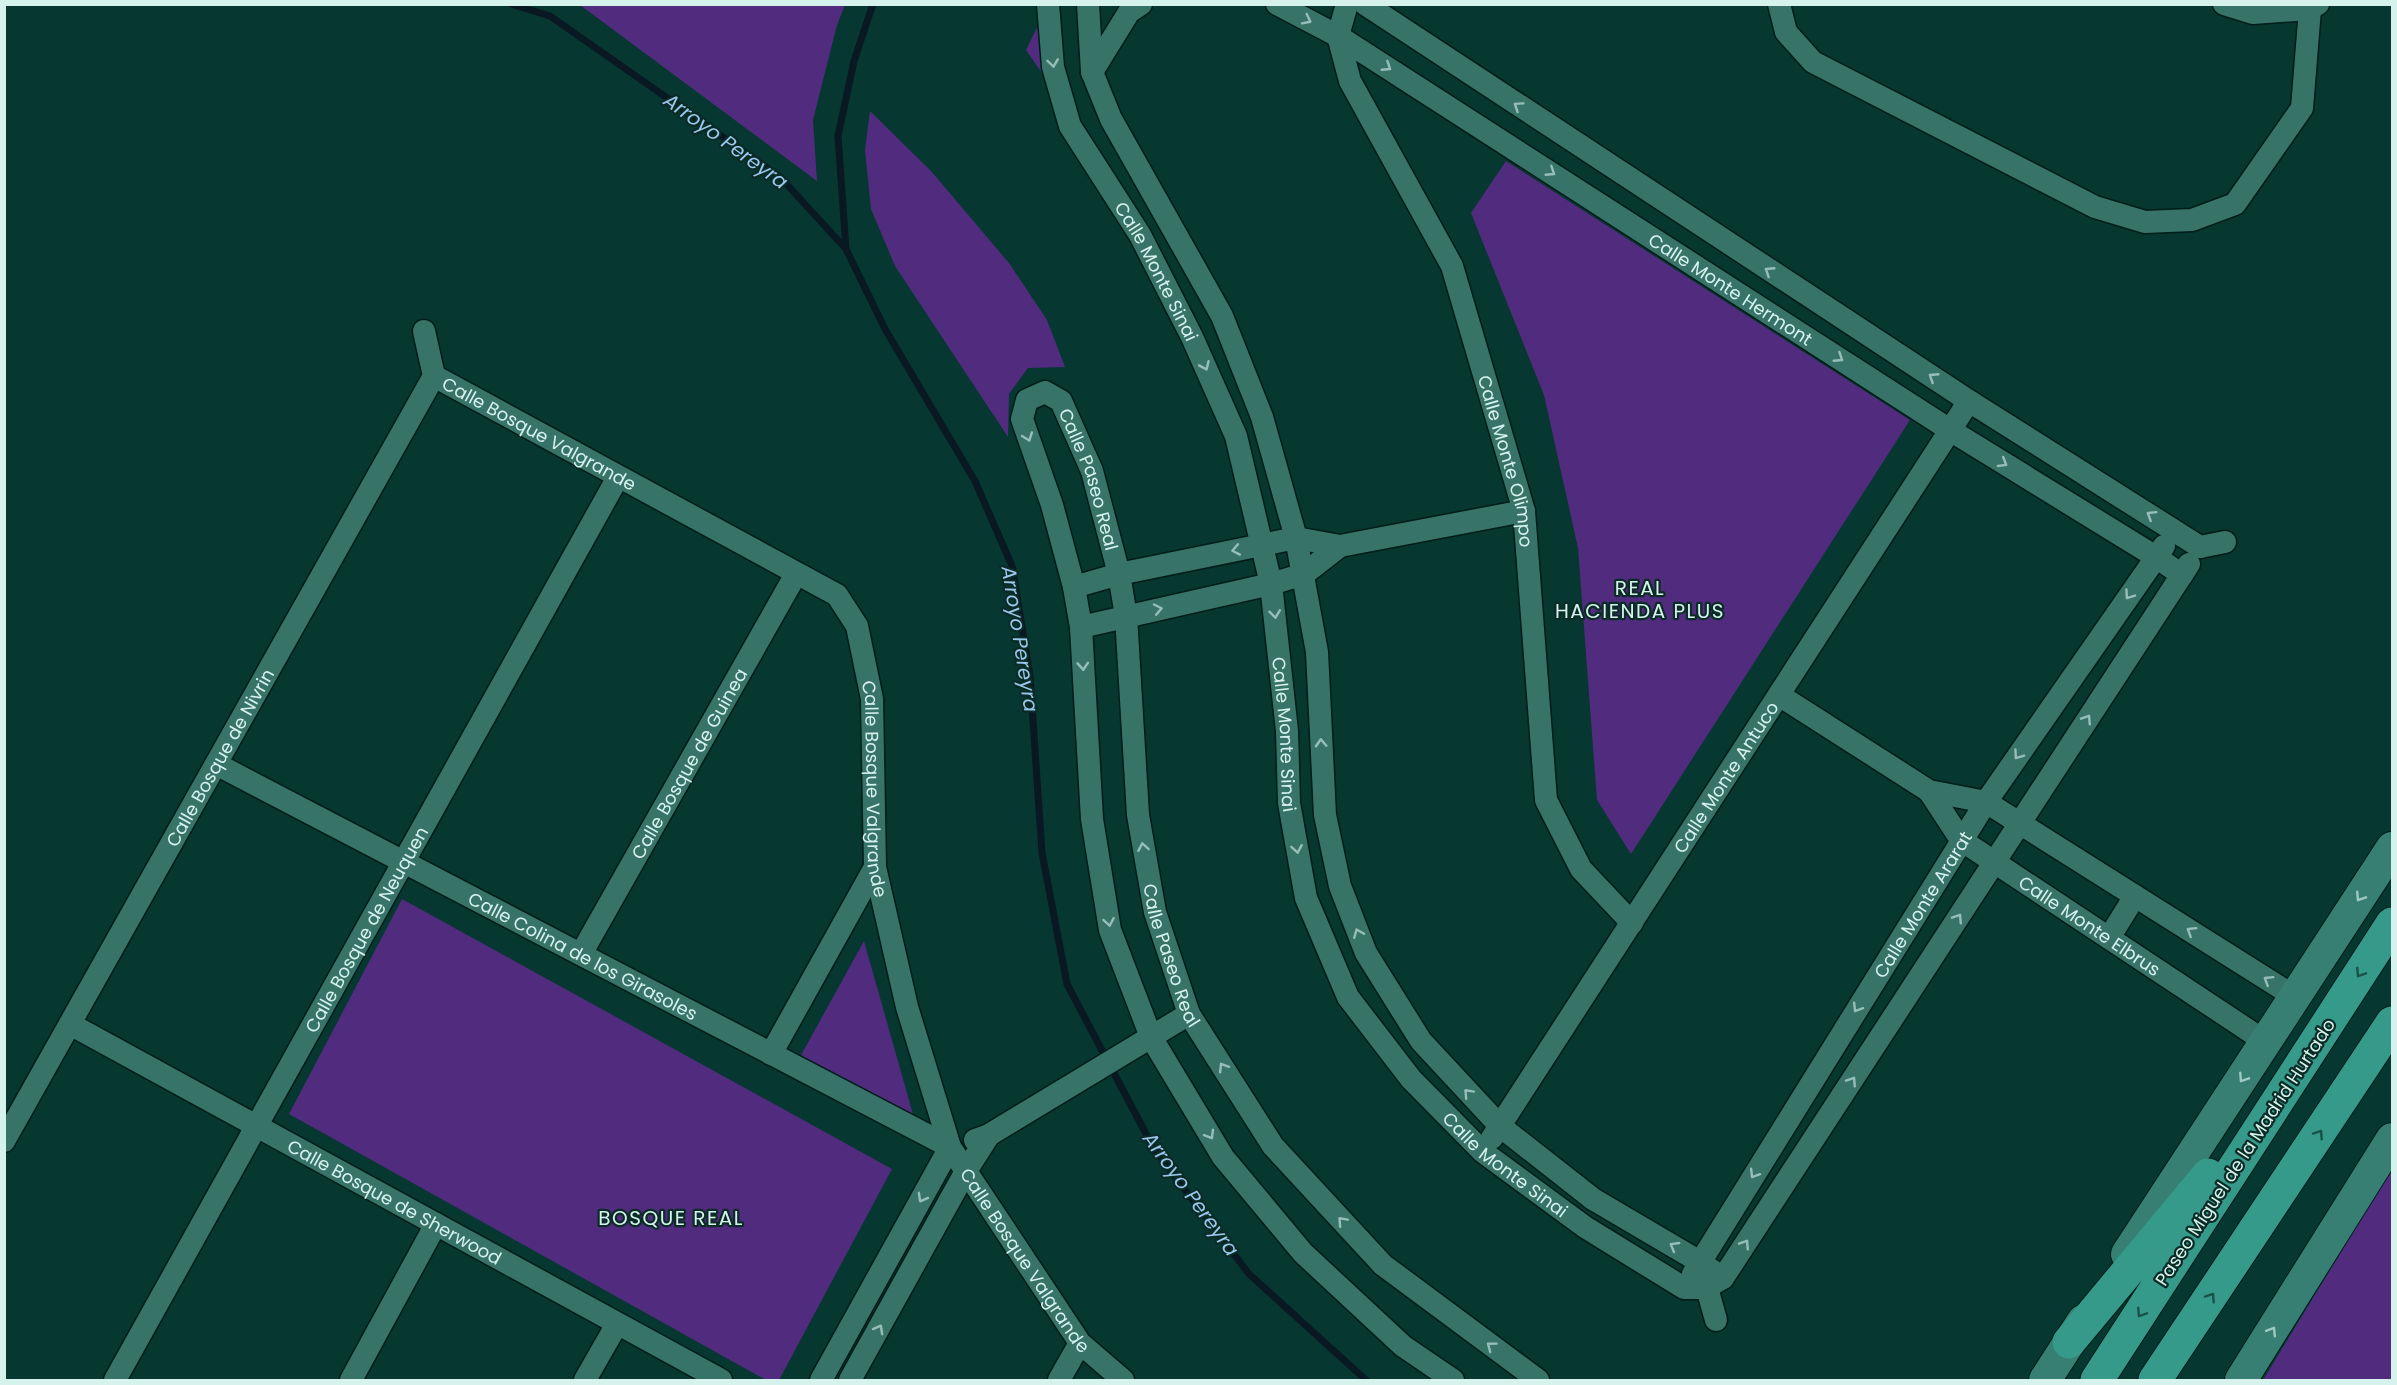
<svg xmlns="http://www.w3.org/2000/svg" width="2397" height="1385" font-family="Poppins,sans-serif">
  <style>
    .green { fill: #512b7e }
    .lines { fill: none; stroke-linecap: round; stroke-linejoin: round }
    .stream { stroke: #091823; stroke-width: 7 }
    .street-casing { stroke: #001d18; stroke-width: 25 }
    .secondary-casing { stroke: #001d18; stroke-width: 34 }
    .highway-casing { stroke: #001d18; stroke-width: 35 }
    .street { stroke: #387369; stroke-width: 22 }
    .secondary { stroke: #377f73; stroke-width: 32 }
    .highway { stroke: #369a8b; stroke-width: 33 }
    .oneway { stroke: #96bfb8 }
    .oneway2 { stroke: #9ecac2 }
    .oneway3 { stroke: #1a5249 }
    .labels { text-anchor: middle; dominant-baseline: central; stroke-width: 4.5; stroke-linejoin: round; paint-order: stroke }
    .street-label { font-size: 18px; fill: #d5f2ec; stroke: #0b2b26 }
    .water-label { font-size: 20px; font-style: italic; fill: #99c8ec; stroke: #0b2b26 }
    .neighbourhood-label { font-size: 20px; letter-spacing: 1.5px; fill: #d5f2ec; stroke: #0b2b26 }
  </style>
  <rect width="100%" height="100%" fill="#063731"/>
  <!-- green -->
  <path class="green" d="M 580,5 L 845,5 L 837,25 L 813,120 L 817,181 Z
    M 1046,9 L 1055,92 L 1026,50 Z
    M 870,111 L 931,171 L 1009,263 L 1047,320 L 1065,367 L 1028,368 L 1009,394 L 1008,437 L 895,266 L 871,209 L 865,150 Z
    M 1506,161 L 1910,420 L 1631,854 L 1597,800 L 1578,548 L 1544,395 L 1471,213 Z
    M 402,899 L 892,1169 L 779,1380 L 766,1380 L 289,1114 Z
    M 864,941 L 914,1118 L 800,1057 Z
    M 2392,1168 L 2392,1380 L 2263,1380 Z"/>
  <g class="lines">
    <!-- stream -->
    <path class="stream" d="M 511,4 L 550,16 L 780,177 L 846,249 L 885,329 L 975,481 L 1012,566 L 1030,676 L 1042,853 L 1067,984 L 1154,1149 L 1249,1274 L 1366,1380
      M 846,249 L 838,136 L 854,61 L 873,4"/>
    <defs>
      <g id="street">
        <path id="s1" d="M 1048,4 L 1053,67 L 1070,126 L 1140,235 L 1192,337 L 1236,436 L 1271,584 L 1287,731 L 1289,803 L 1306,898 L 1348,997 L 1411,1079 L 1483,1152 L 1585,1227 L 1684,1288 L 1707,1288"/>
        <path d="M 1088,4 L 1092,72 L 1111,119 L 1222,316 L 1262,417 L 1296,538 L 1317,652 L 1325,815 L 1340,886 L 1366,953 L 1421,1041 L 1500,1126 L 1593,1199 L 1700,1262 L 1723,1278"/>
        <path id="s2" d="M 1277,4 L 1338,36 L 1950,430 L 2156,557 L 2182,575"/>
        <path id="s3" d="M 1347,4 L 1338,36 L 1350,81 L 1452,266 L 1524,511 L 1546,800 L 1581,869 L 1632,923"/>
        <path d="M 1365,4 L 1969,401 L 2200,547"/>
        <path d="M 1779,4 L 1786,32 L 1813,62 L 2095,207 L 2145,222 L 2192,220 L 2235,204 L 2302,108 L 2310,9"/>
        <path d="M 2224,4 L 2253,13 L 2310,9 L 2318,4"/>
        <path d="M 1092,72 L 1129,12 L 1141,4"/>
        <path d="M 424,331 L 434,376"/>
        <path id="s4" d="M 434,376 L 837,595 L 857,626 L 872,699 L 875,867 L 907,1007 L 950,1147 L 1080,1343 L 1123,1380"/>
        <path d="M 2200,547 L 2225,542"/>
        <path d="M 1074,587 L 1119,574 L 1296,538 L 1340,546 L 1524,511"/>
        <path d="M 1081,627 L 1271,584 L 1304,574 L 1340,546"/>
        <path d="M 1779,695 L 1929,791 L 1986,802 L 2295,997"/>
        <path id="s5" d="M 216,764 L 950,1147"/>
        <path id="s6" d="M 1929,791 L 1961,840 L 2266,1042"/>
        <path d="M 2109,938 L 2135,896"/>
        <path id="s7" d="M 581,954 L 796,574"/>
        <path id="s8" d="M 70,1024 L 721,1380"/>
        <path d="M 771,1054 L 875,867"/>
        <path id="s9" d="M 1492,1138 L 1969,401"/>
        <path d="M 975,1140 L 989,1135 L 1189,1014"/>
        <path id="s10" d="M 4,1141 L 434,376"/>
        <path id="s11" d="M 1693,1274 L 1986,802 L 2164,546"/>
        <path d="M 1711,1285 L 1723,1278 L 2189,564"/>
        <path d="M 1707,1288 L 1716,1320"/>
        <path id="s12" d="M 115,1380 L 618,477"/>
        <path d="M 351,1380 L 436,1224"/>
        <path d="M 585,1380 L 617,1324"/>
        <path d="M 821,1380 L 950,1147"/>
        <path d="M 850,1380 L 966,1171 L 989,1135"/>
        <path d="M 1059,1380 L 1080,1343"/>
        <path id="s13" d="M 1453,1380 L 1403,1346 L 1303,1253 L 1223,1157 L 1151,1037 L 1110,930 L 1092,819 L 1081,627 L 1074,587 L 1052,505 L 1022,419 L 1027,400 L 1045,392 L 1061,401 L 1092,471 L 1119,574 L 1126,616 L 1138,815 L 1155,912 L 1189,1014 L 1273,1146 L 1383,1265 L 1538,1380"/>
      </g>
      <path id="secondary" d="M 2127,1254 L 2392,848
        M 2045,1380 L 2083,1321
        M 2241,1380 L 2392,1139"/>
      <path id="highway" d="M 2069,1342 L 2208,1175
        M 2097,1380 L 2392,924
        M 2155,1380 L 2392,1023"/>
    </defs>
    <!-- street casing -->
    <use href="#street" class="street-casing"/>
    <!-- secondary casing -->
    <use href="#secondary" class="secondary-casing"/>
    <!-- highway casing -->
    <use href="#highway" class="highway-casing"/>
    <!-- street -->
    <use href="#street" class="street"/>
    <!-- secondary -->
    <use href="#secondary" class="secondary"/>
    <!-- highway -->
    <use href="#highway" class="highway"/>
  </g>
  <!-- one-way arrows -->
  <defs><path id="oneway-chevron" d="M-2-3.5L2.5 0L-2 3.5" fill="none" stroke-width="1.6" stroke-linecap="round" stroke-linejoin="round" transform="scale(1.5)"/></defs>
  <g class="oneway">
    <use href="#oneway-chevron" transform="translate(1307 20) rotate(27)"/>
    <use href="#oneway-chevron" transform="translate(1053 63) rotate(82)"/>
    <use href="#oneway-chevron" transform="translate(1387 67) rotate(33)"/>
    <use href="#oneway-chevron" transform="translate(1518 106) rotate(-146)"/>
    <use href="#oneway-chevron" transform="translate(1551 172) rotate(33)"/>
    <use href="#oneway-chevron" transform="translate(1769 271) rotate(-147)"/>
    <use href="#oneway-chevron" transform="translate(1839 358) rotate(33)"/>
    <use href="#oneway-chevron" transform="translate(1205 366) rotate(66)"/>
    <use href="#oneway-chevron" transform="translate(1933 377) rotate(-147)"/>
    <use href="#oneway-chevron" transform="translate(1028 437) rotate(70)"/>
    <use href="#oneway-chevron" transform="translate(2003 463) rotate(31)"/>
    <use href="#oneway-chevron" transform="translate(2151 515) rotate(-148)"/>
    <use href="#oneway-chevron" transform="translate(1236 550) rotate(169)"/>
    <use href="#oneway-chevron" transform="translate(2129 595) rotate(125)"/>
    <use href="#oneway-chevron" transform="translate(1158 609) rotate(-12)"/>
    <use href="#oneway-chevron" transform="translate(1275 614) rotate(83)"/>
    <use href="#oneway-chevron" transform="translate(1083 666) rotate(86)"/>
    <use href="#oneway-chevron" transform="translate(2087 719) rotate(-57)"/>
    <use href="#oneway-chevron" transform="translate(1321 743) rotate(-93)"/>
    <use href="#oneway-chevron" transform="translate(2018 755) rotate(125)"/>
    <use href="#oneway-chevron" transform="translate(1143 847) rotate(-100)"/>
    <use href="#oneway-chevron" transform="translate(1297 849) rotate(80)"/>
    <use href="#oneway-chevron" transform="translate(1958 918) rotate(-57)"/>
    <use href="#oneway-chevron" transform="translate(1109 922) rotate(80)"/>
    <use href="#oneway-chevron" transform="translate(2191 931) rotate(-148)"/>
    <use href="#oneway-chevron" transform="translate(1358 933) rotate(-112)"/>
    <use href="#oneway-chevron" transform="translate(2268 980) rotate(-148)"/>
    <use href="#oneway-chevron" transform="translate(1857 1008) rotate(122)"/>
    <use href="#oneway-chevron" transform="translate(1223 1067) rotate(-122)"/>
    <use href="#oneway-chevron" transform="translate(1852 1081) rotate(-57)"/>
    <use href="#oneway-chevron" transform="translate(1468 1093) rotate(-133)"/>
    <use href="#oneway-chevron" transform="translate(1210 1135) rotate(59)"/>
    <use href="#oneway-chevron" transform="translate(1754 1174) rotate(122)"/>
    <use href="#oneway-chevron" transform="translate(922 1198) rotate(119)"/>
    <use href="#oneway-chevron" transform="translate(1342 1221) rotate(-133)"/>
    <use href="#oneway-chevron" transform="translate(1745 1244) rotate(-57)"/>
    <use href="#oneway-chevron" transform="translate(1674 1246) rotate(-150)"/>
    <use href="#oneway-chevron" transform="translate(879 1329) rotate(-61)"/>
    <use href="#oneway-chevron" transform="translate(1491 1346) rotate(-143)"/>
  </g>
  <g class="oneway2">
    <use href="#oneway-chevron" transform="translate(2360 897) rotate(123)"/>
    <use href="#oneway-chevron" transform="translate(2243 1078) rotate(123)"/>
    <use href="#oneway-chevron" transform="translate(2272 1331) rotate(-58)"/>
  </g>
  <g class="oneway3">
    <use href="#oneway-chevron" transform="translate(2360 973) rotate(123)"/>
    <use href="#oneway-chevron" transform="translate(2319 1134) rotate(-56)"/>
    <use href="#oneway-chevron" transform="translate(2211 1297) rotate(-56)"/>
    <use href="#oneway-chevron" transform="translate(2141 1313) rotate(123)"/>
  </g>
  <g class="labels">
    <!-- street labels -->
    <g class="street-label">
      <text stroke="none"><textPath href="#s1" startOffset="294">Calle Monte Sinai</textPath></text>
      <text stroke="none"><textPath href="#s2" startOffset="536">Calle Monte Hermont</textPath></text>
      <text stroke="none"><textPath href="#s4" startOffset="120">Calle Bosque Valgrande</textPath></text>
      <text stroke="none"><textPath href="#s3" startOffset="494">Calle Monte Olimpo</textPath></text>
      <text stroke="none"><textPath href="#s13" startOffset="1239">Calle Paseo Real</textPath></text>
      <text stroke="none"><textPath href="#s1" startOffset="780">Calle Monte Sinai</textPath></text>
      <text stroke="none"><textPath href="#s10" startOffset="440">Calle Bosque de Nivrin</textPath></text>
      <text stroke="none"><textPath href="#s7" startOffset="219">Calle Bosque de Guinea</textPath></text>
      <text stroke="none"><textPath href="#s9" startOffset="430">Calle Monte Antuco</textPath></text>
      <text stroke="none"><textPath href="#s4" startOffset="660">Calle Bosque Valgrande</textPath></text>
      <text stroke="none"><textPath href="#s11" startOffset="435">Calle Monte Ararat</textPath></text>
      <text stroke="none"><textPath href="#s6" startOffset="213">Calle Monte Elbrus</textPath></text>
      <text stroke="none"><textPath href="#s12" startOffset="516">Calle Bosque de Neuquen</textPath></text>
      <text stroke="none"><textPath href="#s13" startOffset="1725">Calle Paseo Real</textPath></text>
      <text stroke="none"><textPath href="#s5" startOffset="414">Calle Colina de los Girasoles</textPath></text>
      <text transform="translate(2245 1152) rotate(-57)">Paseo Miguel de la Madrid Hurtado</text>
      <text stroke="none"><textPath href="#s1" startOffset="1284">Calle Monte Sinai</textPath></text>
      <text stroke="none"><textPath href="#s8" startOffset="370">Calle Bosque de Sherwood</textPath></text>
      <text stroke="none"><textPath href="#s4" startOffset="1164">Calle Bosque Valgrande</textPath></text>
    </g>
    <!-- water labels -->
    <g class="water-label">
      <text transform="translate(726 141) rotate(36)">Arroyo Pereyra</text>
      <text transform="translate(1020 639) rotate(81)">Arroyo Pereyra</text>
      <text transform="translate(1191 1194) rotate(54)">Arroyo Pereyra</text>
    </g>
    <!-- neighbourhood labels -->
    <g class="neighbourhood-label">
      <text x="1640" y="588">REAL<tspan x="1640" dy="23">HACIENDA PLUS</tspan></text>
      <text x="671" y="1218">BOSQUE REAL</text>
    </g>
  </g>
  <!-- border -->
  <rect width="2397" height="1385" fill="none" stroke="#d5f2ec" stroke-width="12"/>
</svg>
